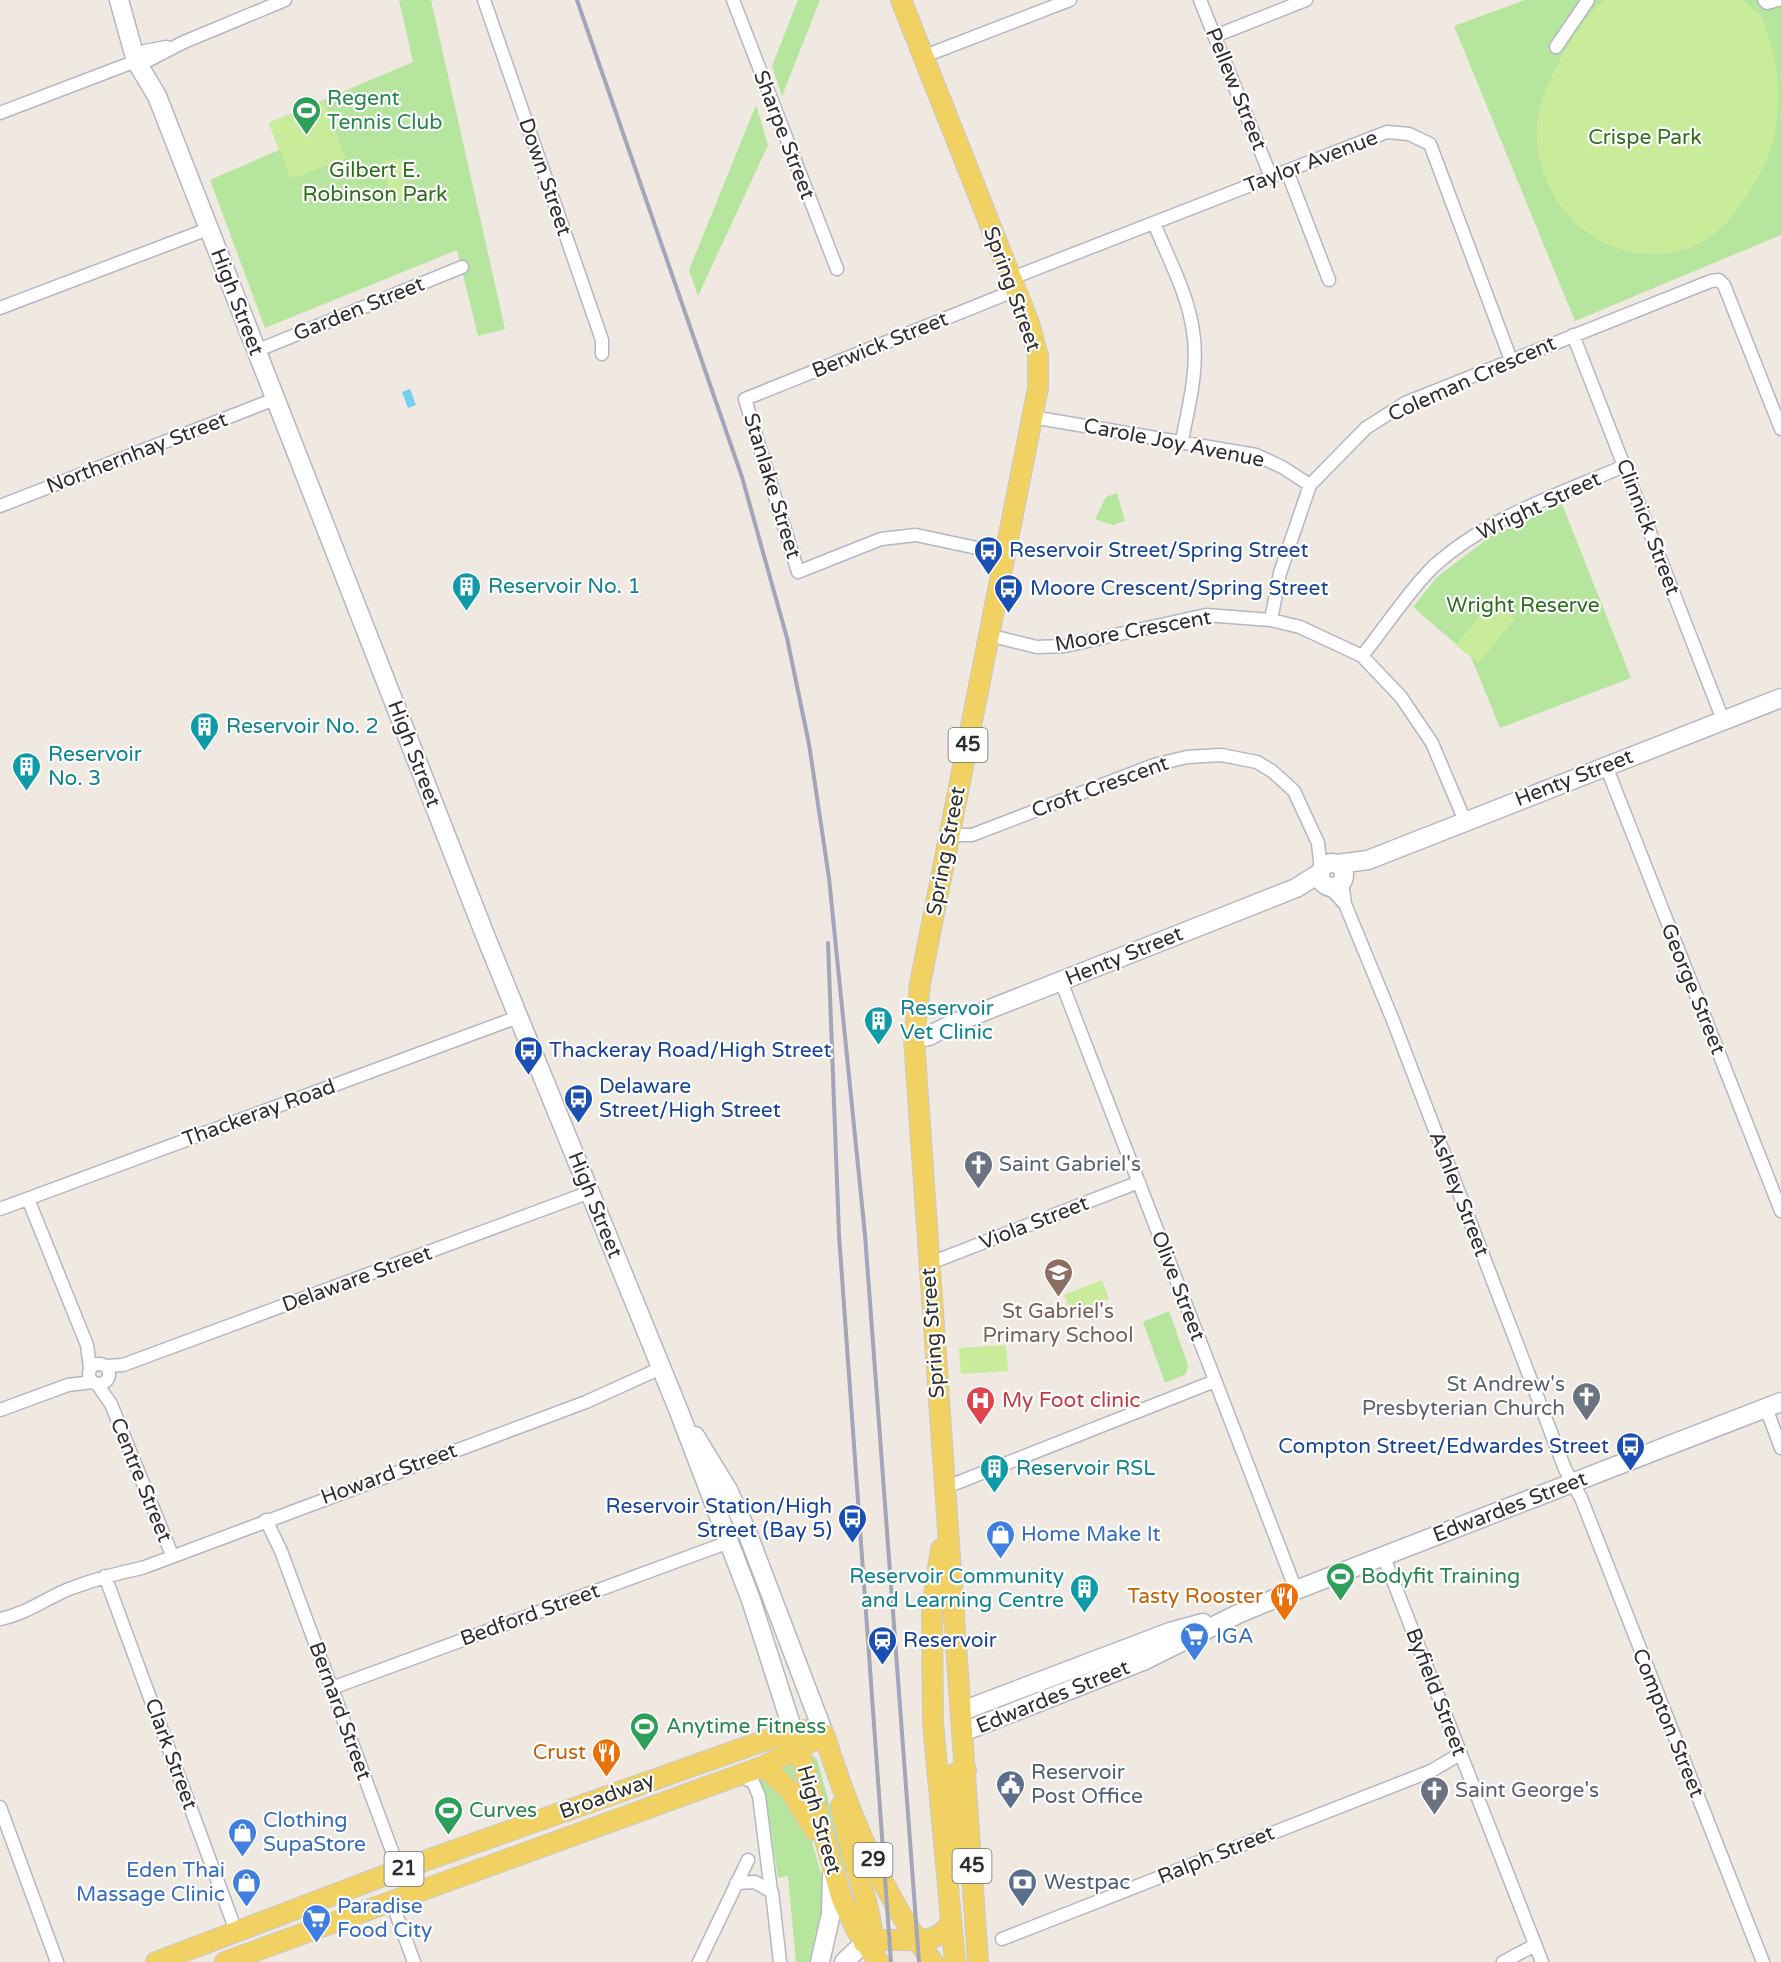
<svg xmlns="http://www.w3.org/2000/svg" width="1781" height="1962" font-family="'Varela Round',sans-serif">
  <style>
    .green { fill: #b6e59e }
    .pitch { fill: #c9ec9a }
    .water { fill: #75cff0 }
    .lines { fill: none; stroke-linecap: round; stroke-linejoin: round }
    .street-casing { stroke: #b4b7c1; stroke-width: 15 }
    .secondary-casing { stroke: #b4b7c1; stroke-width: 21 }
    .primary-casing { stroke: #c9c9c9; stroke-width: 22 }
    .street { stroke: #fff; stroke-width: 12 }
    .secondary { stroke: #fff; stroke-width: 18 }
    .primary { stroke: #f2d163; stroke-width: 20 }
    .rail { stroke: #a3a6b8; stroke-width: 4 }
    .labels { text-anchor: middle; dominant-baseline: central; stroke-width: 4.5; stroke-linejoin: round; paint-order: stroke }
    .shield { fill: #fff; stroke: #6d6d6d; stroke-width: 1.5 }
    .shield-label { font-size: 20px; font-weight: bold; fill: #2e2e2e }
    .street-label { font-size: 21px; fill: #2e2e2e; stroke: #fff }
    .leisure-label { font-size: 21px; fill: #27864d; stroke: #fff; text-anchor: start }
    .park-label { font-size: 21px; fill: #2c6e1b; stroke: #fff }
    .transit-label { font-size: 21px; fill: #164399; stroke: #fff; text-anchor: start }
    .culture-label { font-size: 21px; fill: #0d838f; stroke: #fff; text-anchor: start }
    .worship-label { font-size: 21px; fill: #5b616d; stroke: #fff; text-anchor: start }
    .education-label { font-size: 21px; fill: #785e54; stroke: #fff }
    .health-label { font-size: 21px; fill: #be3a42; stroke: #fff; text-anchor: start }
    .shop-label { font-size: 21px; fill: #366cbe; stroke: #fff; text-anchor: start }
    .food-label { font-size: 21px; fill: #c56008; stroke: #fff; text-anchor: end }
    .service-label { font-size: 21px; fill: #4e5e75; stroke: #fff; text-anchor: start }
  </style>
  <rect width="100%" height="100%" fill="#efe9e1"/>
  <!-- green -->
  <path class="green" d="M 399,0 L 431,0 L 505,329 L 478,336 L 457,250 L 265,328 L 210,180 L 279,150 L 269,123 L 413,62 Z
    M 798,0 L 820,0 L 782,96 L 772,66 Z
    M 1525,0 L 1781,0 L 1781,235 L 1575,321 L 1454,26 Z
    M 756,105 L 768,145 L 698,296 L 689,270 Z
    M 1117,493 L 1125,521 L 1113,525 L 1095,519 L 1106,497 Z
    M 1562,504 L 1631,678 L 1500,728 L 1471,657 L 1413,607 L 1437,577 L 1491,536 Z
    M 1169,1311 L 1188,1365 L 1186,1374 L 1165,1383 L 1143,1322 Z
    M 811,1754 L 817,1759 L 848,1872 L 840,1874 Z
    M 795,1760 L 800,1786 L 795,1789 L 776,1769 Z
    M 766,1774 L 809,1831 L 826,1890 L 812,1962 L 796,1962 L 788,1876 L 778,1878 L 767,1803 L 756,1777 Z"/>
  <!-- pitch -->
  <path class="pitch" d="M 1604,0 L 1743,0 C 1748,5 1755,10 1760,16 C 1764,21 1766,30 1768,37 C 1779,67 1780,94 1776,126 C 1773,153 1758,178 1744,200 C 1678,307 1532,243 1537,126 C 1538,102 1550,78 1561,58 C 1573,36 1585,16 1604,0 Z
    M 324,101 L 346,158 L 291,179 L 269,123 Z
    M 400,158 L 410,197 L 392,202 L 382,163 Z
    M 1492,600 L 1515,618 L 1479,663 L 1456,645 Z
    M 1102,1280 L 1109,1299 L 1072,1313 L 1064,1295 Z
    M 1006,1345 L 1008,1371 L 961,1374 L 959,1348 Z"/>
  <!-- water -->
  <path class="water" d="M 410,389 L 416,405 L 408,408 L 402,392 Z"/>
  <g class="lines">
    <defs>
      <path id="street" d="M 484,0 L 602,340 L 602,354
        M 733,0 L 837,269
        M 1200,0 L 1271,177
        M 1764,0 L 1767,3 L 1778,0
        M 1215,36 L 1306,0
        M 1556,47 L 1588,0
        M 145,51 L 166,47
        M 922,57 L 1070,0
        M 149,60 L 184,42 L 285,0
        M 0,113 L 136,61
        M 1287,171 L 1329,280
        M 1154,223 C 1168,258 1188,294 1193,331 C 1199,367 1189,405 1182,440
        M 1012,278 L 1387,132 L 1409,134 L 1430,144 L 1511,360
        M 0,308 L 208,229
        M 1573,335 L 1723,720
        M 256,351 L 462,267
        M 1032,417 L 1256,455 L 1282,467 L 1310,485
        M 0,506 L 275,399
        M 1005,554 L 916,535 L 881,539 L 798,572 L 745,399 L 1016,290
        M 1271,620 L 1280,573 L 1310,485 L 1366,428 L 1405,403 L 1711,281 L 1719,280 L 1724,285 L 1781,429
        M 988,635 L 1037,647 L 1065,646 L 1206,615 L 1271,620 L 1300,627 L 1362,656 L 1401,697 L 1432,743 L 1465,821
        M 1362,656 C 1384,629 1409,590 1434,566 C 1488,517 1558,495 1624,466
        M 1606,766 L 1781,1211
        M 950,835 L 972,835 L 1154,765 L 1187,757 L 1221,755 L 1257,762 L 1272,771 L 1294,791 L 1318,843 L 1321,870
        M 1342,882 L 1345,904 L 1392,1018 L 1565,1469 L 1581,1498 L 1763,1962
        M 1328,886 L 1345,904
        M 1061,981 L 1296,1590
        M 28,1199 L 87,1345 L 90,1368
        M 0,1209 L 518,1017
        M 928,1264 L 1139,1182
        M89 1374a10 10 0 1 1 20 0a10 10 0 1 1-20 0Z
        M 106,1366 L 123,1365 L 590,1192
        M 97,1384 L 111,1404 L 172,1555
        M 1766,1408 L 1781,1448
        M 0,1410 L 68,1385 L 92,1382
        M 944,1488 L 1215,1381
        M 266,1520 L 281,1551 L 399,1870
        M 1383,1555 L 1542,1962
        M 105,1576 L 236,1931
        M 0,1619 C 26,1614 45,1599 69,1589 C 93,1580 117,1573 142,1568 L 586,1402 L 661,1368
        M 332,1688 L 729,1542
        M 739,1776 L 753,1782 L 759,1796 L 771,1891
        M 0,1807 L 57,1962
        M 736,1883 L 755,1882 L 772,1892 L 780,1962
        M 391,1900 L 414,1962
        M 1002,1939 L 1431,1771 L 1460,1754
        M 699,1962 L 748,1860
        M 1503,1962 L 1535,1945"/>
      <path id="secondary" d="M 119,0 L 136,61 L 157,96 L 485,935 L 678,1409 L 751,1600 L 793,1731
        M1320 875a12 12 0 1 1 24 0a12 12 0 1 1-24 0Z
        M 1338,864 L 1368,860 L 1781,698
        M 914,1039 L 929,1036 L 952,1024 L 1296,888 L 1320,873
        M 695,1436 L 728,1490 L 747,1532 L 824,1734
        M 962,1711 L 1170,1632 L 1203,1623
        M 963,1732 L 1143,1661 L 1240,1613 L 1296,1590 L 1781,1402
        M 820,1962 L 831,1914 L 832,1875
        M 844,1962 L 864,1943"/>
      <path id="primary" d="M 901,0 L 1029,323 L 1038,356 L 1038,388 L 920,984 L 914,1039 L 978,1962
        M 941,1549 L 932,1609 L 933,1723 L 955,1962
        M 796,1739 L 842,1899 L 857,1931 L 879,1962
        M 764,1766 L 791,1792 L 814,1830
        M 841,1806 C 848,1853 875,1911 874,1955
        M 954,1863 L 956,1846 L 953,1780 L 956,1773 L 966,1770
        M 864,1943 C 888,1933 938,1953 950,1922
        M 156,1962 L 399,1870 L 786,1733 L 807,1730 L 824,1734 C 849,1813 882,1895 933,1962
        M 225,1962 L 764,1766 L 824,1735"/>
    </defs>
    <!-- street casing -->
    <use href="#street" class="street-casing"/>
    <!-- secondary casing -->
    <use href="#secondary" class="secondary-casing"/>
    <!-- primary casing -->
    <use href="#primary" class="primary-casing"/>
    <!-- street -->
    <use href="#street" class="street"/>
    <!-- secondary -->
    <use href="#secondary" class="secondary"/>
    <!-- primary -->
    <use href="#primary" class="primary"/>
    <!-- rail -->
    <path class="rail" d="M 577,0 L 742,477 L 787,638 L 809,744 L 829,878 L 865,1235 L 919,1962
      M 828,943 L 839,1235 L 891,1962"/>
  </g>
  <!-- icons -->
  <defs>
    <symbol id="stadium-pin" viewBox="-11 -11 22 30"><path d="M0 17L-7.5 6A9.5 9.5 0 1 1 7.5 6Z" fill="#2e9e5b" stroke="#fff"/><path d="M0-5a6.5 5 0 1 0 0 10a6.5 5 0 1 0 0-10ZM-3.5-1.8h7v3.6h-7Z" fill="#fff"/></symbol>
    <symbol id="bus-pin" viewBox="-11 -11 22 30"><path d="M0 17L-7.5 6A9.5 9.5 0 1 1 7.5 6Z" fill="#1a4fb4" stroke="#fff"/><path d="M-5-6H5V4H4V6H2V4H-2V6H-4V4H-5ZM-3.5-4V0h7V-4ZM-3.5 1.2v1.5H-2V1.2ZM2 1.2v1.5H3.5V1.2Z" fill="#fff"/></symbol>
    <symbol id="building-pin" viewBox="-11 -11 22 30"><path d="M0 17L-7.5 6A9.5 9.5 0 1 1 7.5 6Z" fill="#0f9aa8" stroke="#fff"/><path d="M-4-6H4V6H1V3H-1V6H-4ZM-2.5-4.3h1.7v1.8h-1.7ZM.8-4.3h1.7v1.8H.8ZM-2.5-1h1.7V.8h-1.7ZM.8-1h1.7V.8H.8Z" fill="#fff"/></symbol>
    <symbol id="church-pin" viewBox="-11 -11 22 30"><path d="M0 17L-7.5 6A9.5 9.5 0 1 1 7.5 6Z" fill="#6b7280" stroke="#fff"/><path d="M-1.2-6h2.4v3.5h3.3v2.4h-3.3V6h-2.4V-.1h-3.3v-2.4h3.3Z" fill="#fff"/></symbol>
    <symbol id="school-pin" viewBox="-11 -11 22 30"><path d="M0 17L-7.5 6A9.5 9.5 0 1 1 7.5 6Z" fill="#8d6e63" stroke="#fff"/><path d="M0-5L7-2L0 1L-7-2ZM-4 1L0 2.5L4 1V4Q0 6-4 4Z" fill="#fff"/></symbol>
    <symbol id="hospital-pin" viewBox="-11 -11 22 30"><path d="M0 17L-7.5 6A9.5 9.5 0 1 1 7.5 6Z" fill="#e0444e" stroke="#fff"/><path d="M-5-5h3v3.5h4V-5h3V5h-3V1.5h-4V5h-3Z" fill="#fff"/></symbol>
    <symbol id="shop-pin" viewBox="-11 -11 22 30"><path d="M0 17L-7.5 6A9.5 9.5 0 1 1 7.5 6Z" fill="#3f7fe0" stroke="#fff"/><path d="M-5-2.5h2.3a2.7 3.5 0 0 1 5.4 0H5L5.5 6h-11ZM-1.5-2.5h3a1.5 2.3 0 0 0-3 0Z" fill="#fff"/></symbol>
    <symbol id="restaurant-pin" viewBox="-11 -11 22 30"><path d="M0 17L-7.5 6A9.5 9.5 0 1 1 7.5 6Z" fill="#e8710a" stroke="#fff"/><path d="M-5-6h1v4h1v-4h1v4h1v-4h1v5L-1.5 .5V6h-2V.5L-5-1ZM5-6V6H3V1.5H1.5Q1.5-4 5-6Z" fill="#fff"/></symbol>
    <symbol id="supermarket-pin" viewBox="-11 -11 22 30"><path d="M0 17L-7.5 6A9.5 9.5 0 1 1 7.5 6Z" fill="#3f7fe0" stroke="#fff"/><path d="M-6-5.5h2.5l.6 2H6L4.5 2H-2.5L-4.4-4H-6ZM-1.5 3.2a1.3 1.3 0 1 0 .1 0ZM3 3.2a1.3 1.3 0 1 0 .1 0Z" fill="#fff"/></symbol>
    <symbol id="station-pin" viewBox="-11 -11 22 30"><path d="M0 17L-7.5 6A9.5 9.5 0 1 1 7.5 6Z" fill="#1a4fb4" stroke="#fff"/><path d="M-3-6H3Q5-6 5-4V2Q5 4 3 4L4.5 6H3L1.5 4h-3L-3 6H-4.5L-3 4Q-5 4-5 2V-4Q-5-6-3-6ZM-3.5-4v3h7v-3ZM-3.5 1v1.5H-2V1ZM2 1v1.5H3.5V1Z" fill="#fff"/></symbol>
    <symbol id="civic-pin" viewBox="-11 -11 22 30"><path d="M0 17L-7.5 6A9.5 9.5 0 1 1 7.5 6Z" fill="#5c6f8a" stroke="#fff"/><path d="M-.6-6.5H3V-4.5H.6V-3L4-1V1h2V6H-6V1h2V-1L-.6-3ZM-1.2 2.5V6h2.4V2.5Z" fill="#fff"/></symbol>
    <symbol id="bank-pin" viewBox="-11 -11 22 30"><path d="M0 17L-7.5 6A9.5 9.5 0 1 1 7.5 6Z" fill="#5c6f8a" stroke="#fff"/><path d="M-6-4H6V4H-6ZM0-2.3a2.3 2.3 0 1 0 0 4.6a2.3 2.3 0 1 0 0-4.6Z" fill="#fff"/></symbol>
  </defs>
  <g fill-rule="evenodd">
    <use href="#stadium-pin" x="290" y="94" width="33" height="45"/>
    <use href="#bus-pin" x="972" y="534" width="33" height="45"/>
    <use href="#building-pin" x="450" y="570" width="33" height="45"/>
    <use href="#bus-pin" x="992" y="572" width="33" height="45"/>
    <use href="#building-pin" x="188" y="710" width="33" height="45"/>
    <use href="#building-pin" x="10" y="750" width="33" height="45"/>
    <use href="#building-pin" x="862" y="1004" width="33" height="45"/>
    <use href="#bus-pin" x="512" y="1034" width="33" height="45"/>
    <use href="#bus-pin" x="562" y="1082" width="33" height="45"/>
    <use href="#church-pin" x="962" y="1148" width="33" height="45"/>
    <use href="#school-pin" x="1042" y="1256" width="33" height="45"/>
    <use href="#church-pin" x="1570" y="1380" width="33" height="45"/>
    <use href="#hospital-pin" x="964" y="1384" width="33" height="45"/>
    <use href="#bus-pin" x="1614" y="1430" width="33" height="45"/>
    <use href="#building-pin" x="978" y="1452" width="33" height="45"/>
    <use href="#bus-pin" x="836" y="1502" width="33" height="45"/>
    <use href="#shop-pin" x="984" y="1518" width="33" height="45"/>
    <use href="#stadium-pin" x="1324" y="1560" width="33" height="45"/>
    <use href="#building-pin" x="1068" y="1572" width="33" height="45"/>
    <use href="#restaurant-pin" x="1268" y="1580" width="33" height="45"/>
    <use href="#supermarket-pin" x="1178" y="1620" width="33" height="45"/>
    <use href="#station-pin" x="866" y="1624" width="33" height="45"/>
    <use href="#stadium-pin" x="628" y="1710" width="33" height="45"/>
    <use href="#restaurant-pin" x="590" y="1736" width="33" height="45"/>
    <use href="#civic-pin" x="994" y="1768" width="33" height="45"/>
    <use href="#church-pin" x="1418" y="1774" width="33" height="45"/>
    <use href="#stadium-pin" x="432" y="1794" width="33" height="45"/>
    <use href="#shop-pin" x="226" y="1816" width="33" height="45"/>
    <use href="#shop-pin" x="230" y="1866" width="33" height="45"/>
    <use href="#bank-pin" x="1006" y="1866" width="33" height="45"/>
    <use href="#supermarket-pin" x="300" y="1902" width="33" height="45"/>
  </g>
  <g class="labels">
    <!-- shield labels -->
    <g class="shield">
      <rect x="948.5" y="728" width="39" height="34" rx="4.5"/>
      <rect x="853.5" y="1843" width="39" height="34" rx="4.5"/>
      <rect x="952.5" y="1849" width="39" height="34" rx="4.5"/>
      <rect x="384.5" y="1852" width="39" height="34" rx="4.5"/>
    </g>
    <g class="shield-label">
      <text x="968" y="745">45</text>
      <text x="873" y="1860">29</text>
      <text x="972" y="1866">45</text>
      <text x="404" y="1869">21</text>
    </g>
    <!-- street labels -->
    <g class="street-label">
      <text transform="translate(1236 89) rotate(68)">Pellew Street</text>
      <text transform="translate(784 135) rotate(69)">Sharpe Street</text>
      <text transform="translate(1311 162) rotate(-21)">Taylor Avenue</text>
      <text transform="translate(545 177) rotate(71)">Down Street</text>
      <text transform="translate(1012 289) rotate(70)">Spring Street</text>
      <text transform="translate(237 302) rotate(69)">High Street</text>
      <text transform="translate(359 309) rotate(-22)">Garden Street</text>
      <text transform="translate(880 345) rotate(-22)">Berwick Street</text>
      <text transform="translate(1472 379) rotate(-24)">Coleman Crescent</text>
      <text transform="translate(1174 443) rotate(11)">Carole Joy Avenue</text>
      <text transform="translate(137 453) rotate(-21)">Northernhay Street</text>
      <text transform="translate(772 486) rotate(73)">Stanlake Street</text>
      <text transform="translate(1539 506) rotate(-25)">Wright Street</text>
      <text transform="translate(1648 527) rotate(69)">Clinnick Street</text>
      <text transform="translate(1133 631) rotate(-10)">Moore Crescent</text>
      <text transform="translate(414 754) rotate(69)">High Street</text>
      <text transform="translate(1574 778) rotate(-21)">Henty Street</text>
      <text transform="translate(1100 787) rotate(-20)">Croft Crescent</text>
      <text transform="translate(946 851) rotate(-79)">Spring Street</text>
      <text transform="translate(1124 956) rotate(-22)">Henty Street</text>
      <text transform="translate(1693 989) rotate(68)">George Street</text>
      <text transform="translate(259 1113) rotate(-20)">Thackeray Road</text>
      <text transform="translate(1459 1194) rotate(69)">Ashley Street</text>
      <text transform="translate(595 1205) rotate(68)">High Street</text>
      <text transform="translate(1034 1223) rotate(-21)">Viola Street</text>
      <text transform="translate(357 1279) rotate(-20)">Delaware Street</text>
      <text transform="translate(1178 1286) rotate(69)">Olive Street</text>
      <text transform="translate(933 1333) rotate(-94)">Spring Street</text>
      <text transform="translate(389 1474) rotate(-20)">Howard Street</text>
      <text transform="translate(141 1480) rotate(68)">Centre Street</text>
      <text transform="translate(1510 1507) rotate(-21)">Edwardes Street</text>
      <text transform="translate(530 1615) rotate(-20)">Bedford Street</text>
      <text transform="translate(1436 1692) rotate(69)">Byfield Street</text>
      <text transform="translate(1053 1697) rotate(-22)">Edwardes Street</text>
      <text transform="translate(340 1711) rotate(70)">Bernard Street</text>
      <text transform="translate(1668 1723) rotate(68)">Compton Street</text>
      <text transform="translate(171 1754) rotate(70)">Clark Street</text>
      <text transform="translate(607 1796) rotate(-20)">Broadway</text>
      <text transform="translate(819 1820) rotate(74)">High Street</text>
      <text transform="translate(1216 1855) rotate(-22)">Ralph Street</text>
    </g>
    <!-- leisure labels -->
    <g class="leisure-label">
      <text x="327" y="98">Regent<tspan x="327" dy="24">Tennis Club</tspan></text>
      <text x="1361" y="1576">Bodyfit Training</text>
      <text x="666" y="1726">Anytime Fitness</text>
      <text x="469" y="1810">Curves</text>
    </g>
    <!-- park labels -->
    <g class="park-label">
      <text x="1645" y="137">Crispe Park</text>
      <text x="375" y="170">Gilbert E.<tspan x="375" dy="24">Robinson Park</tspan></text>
      <text x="1523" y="605">Wright Reserve</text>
    </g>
    <!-- transit labels -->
    <g class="transit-label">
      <text x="1009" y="550">Reservoir Street/Spring Street</text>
      <text x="1030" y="588">Moore Crescent/Spring Street</text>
      <text x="549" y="1050">Thackeray Road/High Street</text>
      <text x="599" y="1086">Delaware<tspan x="599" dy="24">Street/High Street</tspan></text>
      <text x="1609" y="1446" text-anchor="end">Compton Street/Edwardes Street</text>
      <text x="832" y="1506" text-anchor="end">Reservoir Station/High<tspan x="832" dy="24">Street (Bay 5)</tspan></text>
      <text x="903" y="1640">Reservoir</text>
    </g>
    <!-- culture labels -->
    <g class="culture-label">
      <text x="488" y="586">Reservoir No. 1</text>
      <text x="226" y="726">Reservoir No. 2</text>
      <text x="48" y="754">Reservoir<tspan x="48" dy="24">No. 3</tspan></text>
      <text x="900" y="1008">Reservoir<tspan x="900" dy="24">Vet Clinic</tspan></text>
      <text x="1016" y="1468">Reservoir RSL</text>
      <text x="1064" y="1576" text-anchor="end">Reservoir Community<tspan x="1064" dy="24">and Learning Centre</tspan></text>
    </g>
    <!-- worship labels -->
    <g class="worship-label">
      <text x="999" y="1164">Saint Gabriel's</text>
      <text x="1565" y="1384" text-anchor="end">St Andrew's<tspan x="1565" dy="24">Presbyterian Church</tspan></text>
      <text x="1455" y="1790">Saint George's</text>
    </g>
    <!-- education labels -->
    <g class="education-label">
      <text x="1058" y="1311">St Gabriel's<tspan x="1058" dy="24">Primary School</tspan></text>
    </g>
    <!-- health labels -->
    <g class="health-label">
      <text x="1002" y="1400">My Foot clinic</text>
    </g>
    <!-- shop labels -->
    <g class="shop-label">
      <text x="1021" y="1534">Home Make It</text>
      <text x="1216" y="1636">IGA</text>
      <text x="263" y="1820">Clothing<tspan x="263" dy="24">SupaStore</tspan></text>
      <text x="225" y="1870" text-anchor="end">Eden Thai<tspan x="225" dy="24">Massage Clinic</tspan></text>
      <text x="337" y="1906">Paradise<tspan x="337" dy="24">Food City</tspan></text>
    </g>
    <!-- food labels -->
    <g class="food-label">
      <text x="1263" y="1596">Tasty Rooster</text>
      <text x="586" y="1752">Crust</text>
    </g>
    <!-- service labels -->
    <g class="service-label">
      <text x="1031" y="1772">Reservoir<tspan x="1031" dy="24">Post Office</tspan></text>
      <text x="1044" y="1882">Westpac</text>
    </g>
  </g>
</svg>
